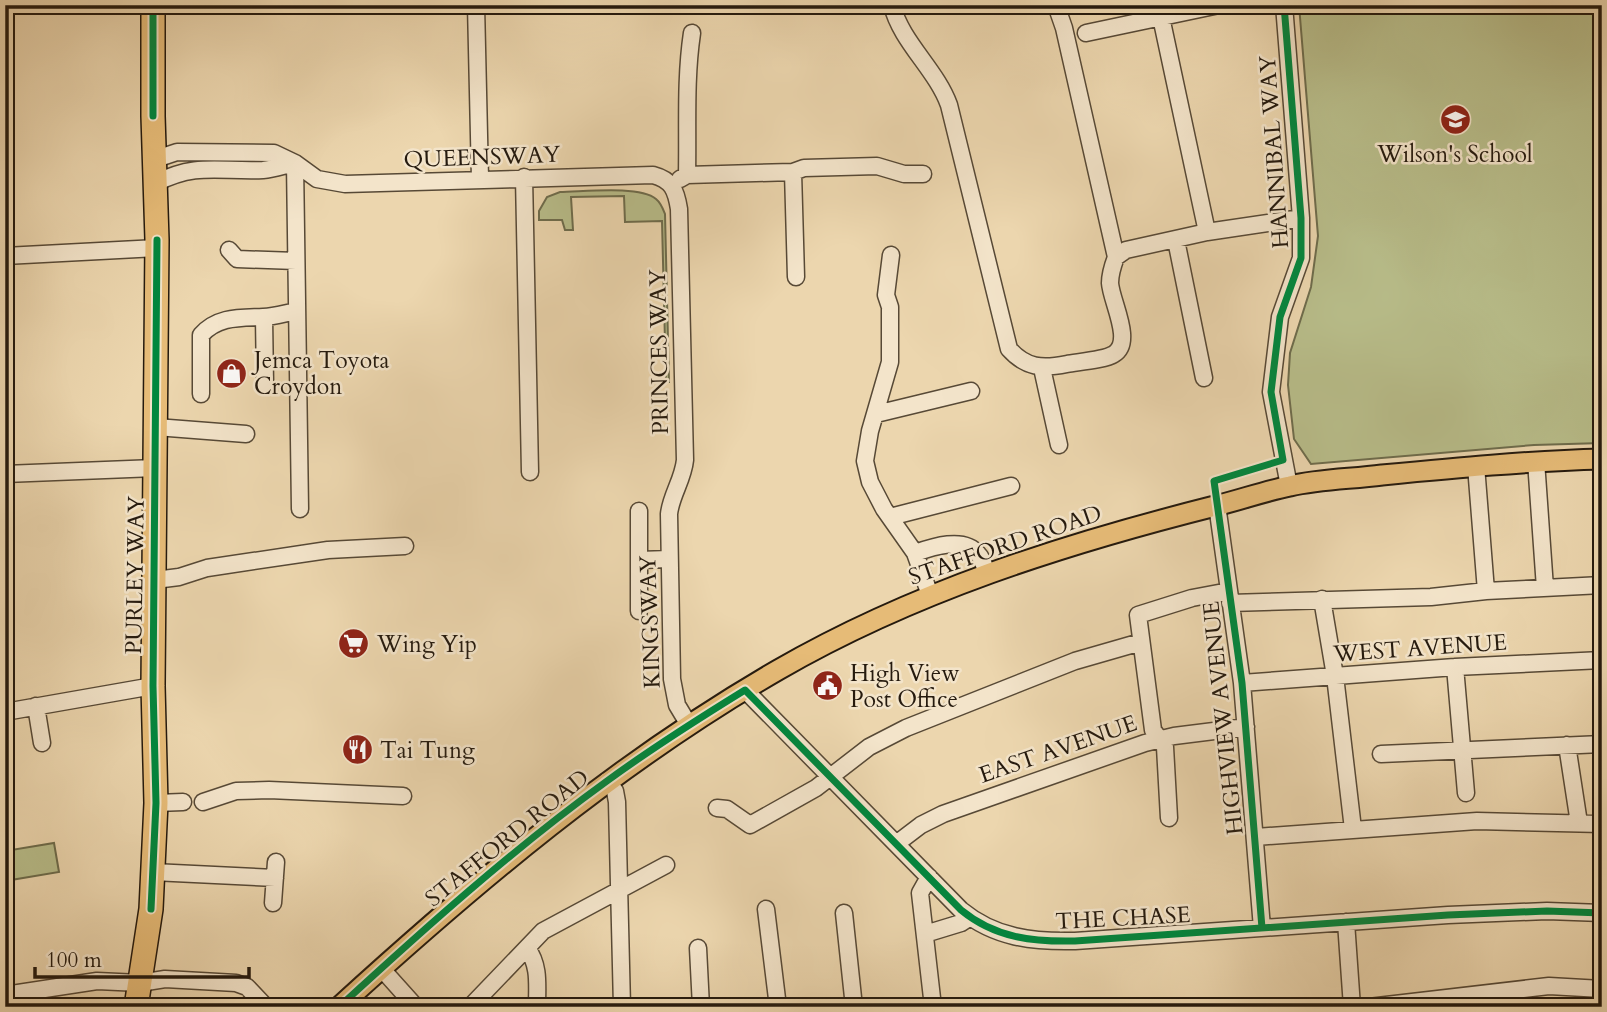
<svg xmlns="http://www.w3.org/2000/svg" width="1607" height="1012" font-family="Cardo,serif">
  <style>
    .green { fill: #b8bd8a; stroke: #6e6c4c; stroke-width: 2 }
    .lines { fill: none; stroke-linecap: round; stroke-linejoin: round }
    .minor-tunnel { stroke: #c4b08e; stroke-width: 16; stroke-dasharray: 16 8; stroke-linecap: butt }
    .minor-casing { stroke: #574936; stroke-width: 19 }
    .major-casing { stroke: #251a0e; stroke-width: 23 }
    .highway-casing { stroke: #251a0e; stroke-width: 26 }
    .minor { stroke: #f3e4ca; stroke-width: 16 }
    .major { stroke: #e6bb77; stroke-width: 19 }
    .highway { stroke: #e6bb77; stroke-width: 23 }
    .cycleway-casing { stroke: #f3e4ca; stroke-width: 11 }
    .cycleway { stroke: #00873e; stroke-width: 7 }
    .labels { text-anchor: middle; dominant-baseline: central; stroke-width: 5; stroke-linejoin: round; paint-order: stroke }
    .street-label { font-size: 23px; fill: #251a0e; stroke: #f3e4ca }
    .poi-label { font-size: 23px; fill: #251a0e; stroke: #f3e4ca; text-anchor: start }
  </style>
  <rect width="100%" height="100%" fill="#ecd6ae"/>
  <filter id="stains"><feTurbulence type="fractalNoise" baseFrequency=".00286" numOctaves="4"/><feColorMatrix values="0 0 0 0 .2 0 0 0 0 .09 0 0 0 0 .02 0 0 0 .5 -.17"/></filter>
  <radialGradient id="worn" r=".72"><stop offset=".6" stop-color="#630" stop-opacity="0"/><stop offset="1" stop-color="#630" stop-opacity=".3"/></radialGradient>
  <!-- green -->
  <path class="green" d="M 1299,5 L 1602,5 L 1602,443 L 1534,445 L 1311,464 L 1294,439 L 1288,385 L 1290,353 L 1311,287 L 1318,236 Z
    M 560,192 C 582,192 639,185 656,199 C 661,203 663,209 665,214 L 669,382 L 666,382 L 662,221 L 625,222 L 624,196 L 571,197 L 573,230 L 565,230 L 562,220 L 539,220 L 539,211 L 547,197 Z
    M 54,843 L 59,872 L 5,881 L 5,851 Z"/>
  <g class="lines">
    <!-- minor-tunnel -->
    <path class="minor-tunnel" d="M 5,909 L 8,908"/>
    <defs>
      <path id="minor" d="M 476,5 L 480,179
        M 892,5 C 901,42 936,69 949,105 L 1009,349 C 1026,368 1042,369 1067,364 C 1078,362 1105,360 1114,354 C 1134,342 1111,301 1110,283 C 1110,274 1113,265 1116,257 L 1064,28 L 1056,5
        M 1284,5 L 1301,218 L 1301,258 L 1280,317 L 1271,392 L 1289,486
        M 1161,17 L 1207,232
        M 1086,33 L 1219,5
        M 156,159 L 177,152 L 274,153 L 295,163 L 317,179 L 345,184 L 653,175 C 672,180 676,190 679,209 L 685,460 C 683,480 671,495 669,514 L 672,679 L 677,705 L 689,725
        M 295,163 L 300,509
        M 793,172 L 796,277
        M 687,175 L 793,172 L 804,168 L 877,166 L 904,174 L 923,174
        M 524,177 L 530,472
        M 680,179 L 687,175 C 688,127 685,80 692,33
        M 156,183 C 197,162 220,172 263,170 C 274,169 285,165 295,163
        M 1176,240 L 1204,378
        M 229,250 L 237,259 L 296,261
        M 891,255 L 886,295 L 890,307 L 890,362 L 870,431 L 865,461 L 870,482 L 884,509 L 915,553 L 930,595
        M 5,256 L 157,248
        M 1116,257 L 1126,250 L 1207,232 L 1301,218
        M 264,317 L 265,384
        M 1042,368 L 1059,445
        M 201,394 L 201,335 C 218,316 240,318 263,317 C 274,317 286,313 297,311
        M 876,414 L 971,391
        M 156,427 L 246,434
        M 1536,461 L 1545,588
        M 1476,466 L 1486,591
        M 5,474 L 155,468
        M 1217,505 L 1242,683 L 1262,928
        M 639,511 L 639,560 L 669,559
        M 890,517 L 1011,486
        M 915,553 C 932,547 964,536 978,554 C 983,559 985,568 987,574
        M 155,580 L 179,577 L 207,568 L 328,550 L 405,546
        M 1322,599 L 1335,676 L 1353,829
        M 1230,603 L 1431,597 L 1486,591 L 1602,585
        M 639,611 L 639,560
        M 1455,667 L 1466,793
        M 1242,683 L 1455,667 L 1602,660
        M 745,690 L 961,910 C 995,938 1033,942 1075,941 L 1448,915 L 1547,911 L 1602,913
        M 36,706 L 42,743
        M 5,712 L 153,686
        M 1567,745 L 1579,823
        M 1381,754 L 1602,744
        M 607,781 L 615,791 L 617,802 L 622,1007
        M 203,802 L 236,791 L 269,790 L 403,796
        M 156,803 L 183,802
        M 717,808 L 727,809 L 750,825 L 816,788 L 869,747 L 906,728 L 1075,661 L 1141,642
        M 1169,818 L 1165,747 L 1153,730 L 1138,615 L 1192,598 L 1229,591
        M 1256,837 L 1477,821 L 1602,824
        M 896,844 L 921,825 L 943,814 L 1145,743 L 1174,736 L 1246,727
        M 153,872 L 275,878
        M 929,877 L 920,893 L 933,1007
        M 273,903 L 276,862
        M 766,909 L 778,1007
        M 844,913 L 854,1007
        M 1346,922 L 1352,1007
        M 925,934 L 961,923 L 970,917
        M 527,948 C 540,966 537,985 537,1007
        M 698,948 L 701,1007
        M 381,968 L 416,1007
        M 5,995 L 97,981 L 140,983 L 165,979 L 236,983 L 247,987 L 266,1007
        M 470,1007 L 543,931 L 666,865
        M 1369,1007 L 1549,986 L 1602,989"/>
      <path id="major" d="M 339,1007 C 476,882 617,763 778,670 C 913,592 1064,544 1215,506 C 1240,500 1265,491 1290,486 C 1320,479 1352,479 1382,475 C 1455,468 1528,461 1602,459"/>
      <path id="highway" d="M 136,1007 L 151,909 L 156,803 L 153,686 L 157,240 L 153,116 L 153,5"/>
    </defs>
    <!-- minor casing -->
    <use href="#minor" class="minor-casing"/>
    <!-- major casing -->
    <use href="#major" class="major-casing"/>
    <!-- highway casing -->
    <use href="#highway" class="highway-casing"/>
    <!-- minor -->
    <use href="#minor" class="minor"/>
    <!-- major -->
    <use href="#major" class="major"/>
    <!-- highway -->
    <use href="#highway" class="highway"/>
    <defs>
      <path id="cycleway" d="M 153,5 L 153,116
        M 151,909 L 156,803 L 153,686 L 157,240
        M 1262,928 L 1242,683 L 1214,481 L 1283,460 L 1271,392 L 1280,317 L 1301,258 L 1301,218 L 1284,5
        M 339,1007 C 425,928 513,849 607,781 C 652,748 698,719 745,690 L 961,910 C 995,938 1033,942 1075,941 L 1448,915 L 1547,911 L 1602,913"/>
    </defs>
    <!-- cycleway casing -->
    <use href="#cycleway" class="cycleway-casing"/>
    <!-- cycleway -->
    <use href="#cycleway" class="cycleway"/>
  </g>
  <!-- icons -->
  <defs>
    <symbol id="school-disc" viewBox="-11 -11 22 22"><circle r="9.5" fill="#8f2418" stroke="#f3e4ca"/><path d="M0-5L7-2L0 1L-7-2ZM-4 1L0 2.5L4 1V4Q0 6-4 4Z" fill="#fff"/></symbol>
    <symbol id="shop-disc" viewBox="-11 -11 22 22"><circle r="9.5" fill="#8f2418" stroke="#f3e4ca"/><path d="M-5-2.5h2.3a2.7 3.5 0 0 1 5.4 0H5L5.5 6h-11ZM-1.5-2.5h3a1.5 2.3 0 0 0-3 0Z" fill="#fff"/></symbol>
    <symbol id="supermarket-disc" viewBox="-11 -11 22 22"><circle r="9.5" fill="#8f2418" stroke="#f3e4ca"/><path d="M-6-5.5h2.5l.6 2H6L4.5 2H-2.5L-4.4-4H-6ZM-1.5 3.2a1.3 1.3 0 1 0 .1 0ZM3 3.2a1.3 1.3 0 1 0 .1 0Z" fill="#fff"/></symbol>
    <symbol id="civic-disc" viewBox="-11 -11 22 22"><circle r="9.5" fill="#8f2418" stroke="#f3e4ca"/><path d="M-.6-6.5H3V-4.5H.6V-3L4-1V1h2V6H-6V1h2V-1L-.6-3ZM-1.2 2.5V6h2.4V2.5Z" fill="#fff"/></symbol>
    <symbol id="restaurant-disc" viewBox="-11 -11 22 22"><circle r="9.5" fill="#8f2418" stroke="#f3e4ca"/><path d="M-5-6h1v4h1v-4h1v4h1v-4h1v5L-1.5 .5V6h-2V.5L-5-1ZM5-6V6H3V1.5H1.5Q1.5-4 5-6Z" fill="#fff"/></symbol>
  </defs>
  <g fill-rule="evenodd">
    <use href="#school-disc" x="1438" y="102" width="35" height="35"/>
    <use href="#shop-disc" x="214" y="356" width="35" height="35"/>
    <use href="#supermarket-disc" x="336" y="626" width="35" height="35"/>
    <use href="#civic-disc" x="810" y="668" width="35" height="35"/>
    <use href="#restaurant-disc" x="340" y="732" width="35" height="35"/>
  </g>
  <g class="labels">
    <!-- street labels -->
    <g class="street-label">
      <text transform="translate(1274 152) rotate(-94)">HANNIBAL WAY</text>
      <text transform="translate(482 157) rotate(-2)">QUEENSWAY</text>
      <text transform="translate(659 352) rotate(-91)">PRINCES WAY</text>
      <text transform="translate(1005 545) rotate(-19)">STAFFORD ROAD</text>
      <text transform="translate(135 575) rotate(-89)">PURLEY WAY</text>
      <text transform="translate(650 622) rotate(-92)">KINGSWAY</text>
      <text transform="translate(1420 648) rotate(-4)">WEST AVENUE</text>
      <text transform="translate(1223 718) rotate(-96)">HIGHVIEW AVENUE</text>
      <text transform="translate(1058 749) rotate(-19)">EAST AVENUE</text>
      <text transform="translate(507 838) rotate(-39)">STAFFORD ROAD</text>
      <text transform="translate(1123 918) rotate(-3)">THE CHASE</text>
    </g>
    <!-- poi labels -->
    <g class="poi-label">
      <text x="1455" y="154" text-anchor="middle">Wilson's School</text>
      <text x="254" y="360">Jemca Toyota<tspan x="254" dy="26">Croydon</tspan></text>
      <text x="377" y="644">Wing Yip</text>
      <text x="850" y="673">High View<tspan x="850" dy="26">Post Office</tspan></text>
      <text x="380" y="750">Tai Tung</text>
    </g>
  </g>
  <!-- margin -->
  <rect width="1607" height="1012" fill="none" stroke="#ecd6ae" stroke-width="28"/>
  <rect x="7" y="7" width="1593" height="998" fill="none" stroke="#251a0e" stroke-width="3.5"/>
  <rect x="14" y="14" width="1579" height="984" fill="none" stroke="#251a0e" stroke-width="2"/>
  <!-- scale -->
  <path d="M35 967v10h214v-10" fill="none" stroke="#251a0e" stroke-width="3.5"/>
  <text x="46" y="967" font-size="21" fill="#251a0e" stroke="#f3e4ca" stroke-width="5" paint-order="stroke">100 m</text>
  <rect width="100%" height="100%" filter="url(#stains)"/>
  <rect width="100%" height="100%" fill="url(#worn)"/>
</svg>
